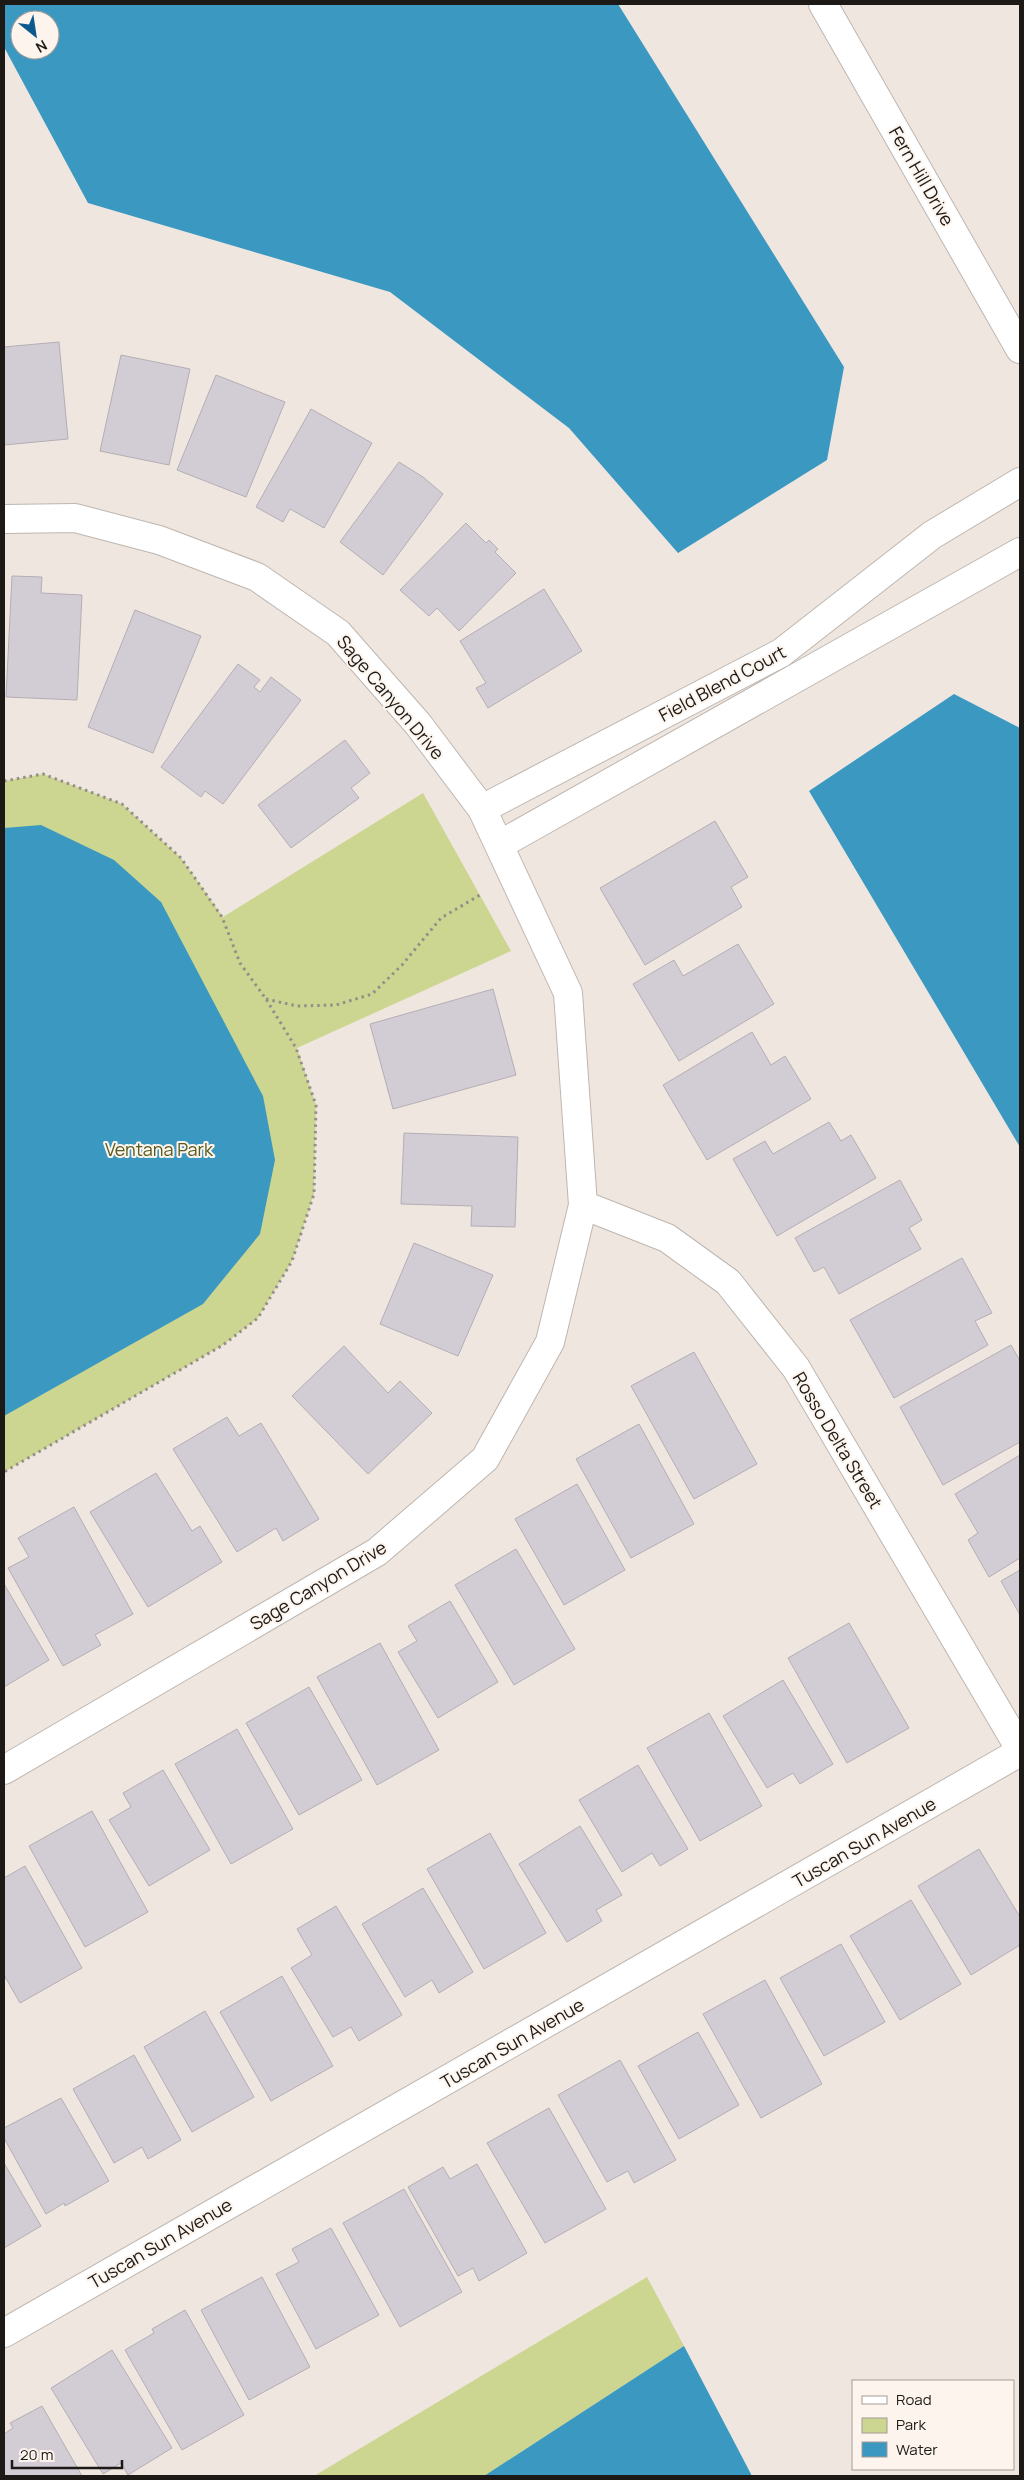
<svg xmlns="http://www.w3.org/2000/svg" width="1024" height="2480" font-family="Manrope,sans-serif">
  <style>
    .green { fill: #cdd690 }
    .water { fill: #3a98c1; fill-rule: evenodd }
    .building { fill: #d2ccd4; stroke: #b4aeb5 }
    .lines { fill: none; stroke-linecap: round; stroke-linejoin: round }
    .minor-casing { stroke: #beb6af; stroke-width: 30 }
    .path { stroke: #958f8a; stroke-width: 3; stroke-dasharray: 2.5 4; stroke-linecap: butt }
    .minor { stroke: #fff; stroke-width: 28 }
    .labels { text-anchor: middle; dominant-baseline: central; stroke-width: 4; stroke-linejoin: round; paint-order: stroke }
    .street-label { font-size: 18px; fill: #1c1916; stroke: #fcf4ed }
    .park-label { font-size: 18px; fill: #555b1f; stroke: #fcf4ed }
  </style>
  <rect width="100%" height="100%" fill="#efe6e0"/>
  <!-- green -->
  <path class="green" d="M 43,774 L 122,804 L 181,858 L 223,917 L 423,793 L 511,951 L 297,1048 L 316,1105 L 314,1194 L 292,1261 L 258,1318 L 223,1345 L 4,1472 L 4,781 Z
    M 647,2277 L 684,2346 L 484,2476 L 314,2476 Z"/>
  <!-- water -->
  <path class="water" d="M 4,4 L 618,4 L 844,367 L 827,460 L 678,553 L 569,428 L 390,292 L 88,203 L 4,47 ZM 20,20 L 50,20 L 50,50 L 20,50 Z
    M 954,694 L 1020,728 L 1020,1147 L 809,791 Z
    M 41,825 L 114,860 L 161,902 L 263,1096 L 275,1160 L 260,1234 L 203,1304 L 4,1416 L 4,828 Z
    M 684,2346 L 752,2476 L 484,2476 Z"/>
  <!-- building -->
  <path class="building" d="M 59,342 L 68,439 L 4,445 L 4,347 Z
    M 121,355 L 190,369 L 169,465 L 100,451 Z
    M 216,375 L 285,402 L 246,497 L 177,470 Z
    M 311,409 L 372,443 L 324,528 L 290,509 L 283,522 L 256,507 Z
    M 399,462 L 423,477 L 443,494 L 383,575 L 340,542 Z
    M 466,523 L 486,543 L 489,540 L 498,549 L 495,552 L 516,573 L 459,631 L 437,608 L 429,616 L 400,590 Z
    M 12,576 L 42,577 L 41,593 L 82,595 L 77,700 L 6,697 Z
    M 544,589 L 582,651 L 488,708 L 476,688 L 486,683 L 460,641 Z
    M 135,610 L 201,636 L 153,753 L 88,727 Z
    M 238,664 L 260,680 L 254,687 L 260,692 L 271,677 L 301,700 L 223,804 L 205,791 L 201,797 L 161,767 Z
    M 345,740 L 370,773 L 351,788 L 359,798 L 291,848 L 258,805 Z
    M 715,821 L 748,877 L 731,887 L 742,907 L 645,965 L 600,888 Z
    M 738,944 L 774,1004 L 679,1061 L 633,984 L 674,960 L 683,976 Z
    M 493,989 L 516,1075 L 393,1109 L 370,1024 Z
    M 752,1032 L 771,1065 L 785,1056 L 811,1099 L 707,1160 L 663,1085 Z
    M 829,1122 L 841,1141 L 851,1135 L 876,1178 L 777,1236 L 733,1159 L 765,1141 L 773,1154 Z
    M 404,1133 L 518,1137 L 515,1227 L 471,1226 L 472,1206 L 401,1204 Z
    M 900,1180 L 922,1220 L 909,1228 L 921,1249 L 839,1294 L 824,1267 L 814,1272 L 795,1238 Z
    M 414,1243 L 493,1275 L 458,1356 L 380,1324 Z
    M 962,1258 L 992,1313 L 975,1321 L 988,1345 L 894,1398 L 850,1320 Z
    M 1011,1345 L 1020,1361 L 1020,1442 L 943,1485 L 900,1407 Z
    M 344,1346 L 388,1393 L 400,1381 L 432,1413 L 368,1474 L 292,1396 Z
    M 694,1352 L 757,1464 L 694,1499 L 631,1386 Z
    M 227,1417 L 239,1436 L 261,1423 L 319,1519 L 283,1541 L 276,1528 L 237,1552 L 173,1449 Z
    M 639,1424 L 694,1524 L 631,1558 L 576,1459 Z
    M 1020,1455 L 1020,1558 L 989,1577 L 968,1540 L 978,1533 L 955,1494 Z
    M 156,1473 L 192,1531 L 200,1526 L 222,1562 L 148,1607 L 90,1512 Z
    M 577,1484 L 625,1570 L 564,1605 L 515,1519 Z
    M 74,1507 L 133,1614 L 95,1635 L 101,1645 L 63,1666 L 8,1568 L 29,1557 L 18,1538 Z
    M 516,1549 L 575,1649 L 514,1685 L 455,1585 Z
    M 1020,1570 L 1020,1615 L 1001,1581 Z
    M 4,1584 L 49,1660 L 4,1687 Z
    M 450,1601 L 498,1682 L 438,1718 L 398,1652 L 417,1641 L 408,1626 Z
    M 849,1623 L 909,1728 L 847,1763 L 788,1658 Z
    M 380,1643 L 439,1750 L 377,1785 L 317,1677 Z
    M 783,1680 L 833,1764 L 800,1784 L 793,1773 L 767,1788 L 723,1716 Z
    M 309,1687 L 362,1780 L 299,1815 L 246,1723 Z
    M 709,1713 L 762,1806 L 700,1841 L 647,1748 Z
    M 237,1729 L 293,1829 L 231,1864 L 175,1764 Z
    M 638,1765 L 688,1849 L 660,1866 L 652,1853 L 622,1872 L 579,1800 Z
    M 163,1770 L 210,1850 L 149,1886 L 109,1820 L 131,1807 L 123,1793 Z
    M 92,1811 L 148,1912 L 85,1947 L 29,1846 Z
    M 580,1826 L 622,1895 L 596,1910 L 602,1921 L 567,1942 L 519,1864 Z
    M 490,1833 L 546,1933 L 484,1969 L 427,1869 Z
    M 979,1849 L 1020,1917 L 1020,1945 L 971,1975 L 918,1886 Z
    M 25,1866 L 82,1968 L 20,2003 L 4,1975 L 4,1878 Z
    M 423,1888 L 473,1972 L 439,1993 L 432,1980 L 405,1997 L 362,1924 Z
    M 911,1900 L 961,1984 L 900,2020 L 850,1936 Z
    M 336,1906 L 402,2015 L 359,2041 L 351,2027 L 333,2037 L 291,1968 L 312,1955 L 297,1929 Z
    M 841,1944 L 885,2022 L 824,2056 L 780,1978 Z
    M 282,1976 L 333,2066 L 271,2101 L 220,2012 Z
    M 765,1980 L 822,2084 L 761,2118 L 703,2014 Z
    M 205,2011 L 254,2097 L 192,2132 L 144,2047 Z
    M 698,2032 L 739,2105 L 679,2139 L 638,2066 Z
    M 134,2055 L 181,2140 L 148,2159 L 142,2147 L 114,2163 L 73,2089 Z
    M 620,2060 L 676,2160 L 634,2183 L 628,2171 L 607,2182 L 558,2095 Z
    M 61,2098 L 109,2181 L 65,2206 L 64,2203 L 46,2214 L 4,2138 L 4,2128 Z
    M 549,2108 L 606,2209 L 545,2243 L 487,2143 Z
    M 4,2163 L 41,2226 L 4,2248 Z
    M 477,2164 L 527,2253 L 479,2281 L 473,2268 L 458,2276 L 408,2187 L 443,2167 L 450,2179 Z
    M 404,2189 L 462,2292 L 400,2327 L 343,2223 Z
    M 331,2228 L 379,2315 L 316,2349 L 276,2274 L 299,2262 L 292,2249 Z
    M 262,2277 L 310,2367 L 249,2400 L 201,2310 Z
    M 185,2310 L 244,2415 L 182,2450 L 125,2350 L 154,2333 L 152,2329 Z
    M 112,2350 L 172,2448 L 128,2475 L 121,2463 L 103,2474 L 51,2388 Z
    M 42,2406 L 82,2476 L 4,2476 L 4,2434 L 13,2428 L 10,2423 Z"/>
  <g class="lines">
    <defs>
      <path id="minor" d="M 823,4 L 1020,349
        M 4,519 L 75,518 L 159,540 L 257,577 L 338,633 L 418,724 L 482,809 L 568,993 L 583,1205 L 550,1342 L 485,1459 L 377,1552 L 4,1770
        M 482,809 L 781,653 L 932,535 L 1020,482
        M 501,844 L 1020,552
        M 583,1205 L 667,1238 L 728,1282 L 796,1368 L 1020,1749
        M 4,2333 L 1020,1752"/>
    </defs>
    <!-- minor casing -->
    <use href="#minor" class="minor-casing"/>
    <!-- path -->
    <path class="path" d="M 4,781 L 43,774 L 122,804 L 181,858 L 222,917 L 240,963 L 266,999 L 296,1048 L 316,1105 L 314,1194 L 292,1261 L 258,1318 L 223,1345 L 4,1472
      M 266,999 L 297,1006 L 336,1005 L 372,994 L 402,965 L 441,918 L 480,895"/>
    <!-- minor -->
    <use href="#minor" class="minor"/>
  </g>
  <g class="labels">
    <!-- street labels -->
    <g class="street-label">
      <text transform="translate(922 176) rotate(60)">Fern Hill Drive</text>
      <text transform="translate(722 683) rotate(-28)">Field Blend Court</text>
      <text transform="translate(391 697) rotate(50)">Sage Canyon Drive</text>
      <text transform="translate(838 1440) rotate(59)">Rosso Delta Street</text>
      <text transform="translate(318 1585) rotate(-31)">Sage Canyon Drive</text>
      <text transform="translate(864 1842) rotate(-30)">Tuscan Sun Avenue</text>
      <text transform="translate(512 2043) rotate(-30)">Tuscan Sun Avenue</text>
      <text transform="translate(160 2243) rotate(-30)">Tuscan Sun Avenue</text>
    </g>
    <!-- park labels -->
    <g class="park-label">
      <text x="159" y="1149">Ventana Park</text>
    </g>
  </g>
  <!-- border -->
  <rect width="1024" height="2480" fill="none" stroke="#1c1916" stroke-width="10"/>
  <!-- legend -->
  <rect x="852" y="2380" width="162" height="90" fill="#fcf4ed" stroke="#a29c97"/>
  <rect x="862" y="2396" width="25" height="8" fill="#ffffff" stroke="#a29c97"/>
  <text x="896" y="2405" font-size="15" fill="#1c1916">Road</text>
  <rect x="862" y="2418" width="25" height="15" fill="#cdd690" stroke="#a29c97"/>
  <text x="896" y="2430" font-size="15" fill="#1c1916">Park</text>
  <rect x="862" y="2442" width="25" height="15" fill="#3a98c1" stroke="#a29c97"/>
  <text x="896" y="2455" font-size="15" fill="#1c1916">Water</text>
  <!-- north arrow -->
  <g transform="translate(35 35) rotate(150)"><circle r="24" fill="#fcf4ed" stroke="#a29c97"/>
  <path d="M0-4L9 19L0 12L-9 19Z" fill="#0c5a8d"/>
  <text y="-8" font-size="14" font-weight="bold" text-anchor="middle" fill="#1c1916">N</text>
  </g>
  <!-- scale -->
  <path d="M12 2460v8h110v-8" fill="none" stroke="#1c1916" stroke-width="2.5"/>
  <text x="20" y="2460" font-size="15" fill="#1c1916" stroke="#fcf4ed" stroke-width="4" paint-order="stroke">20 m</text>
</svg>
